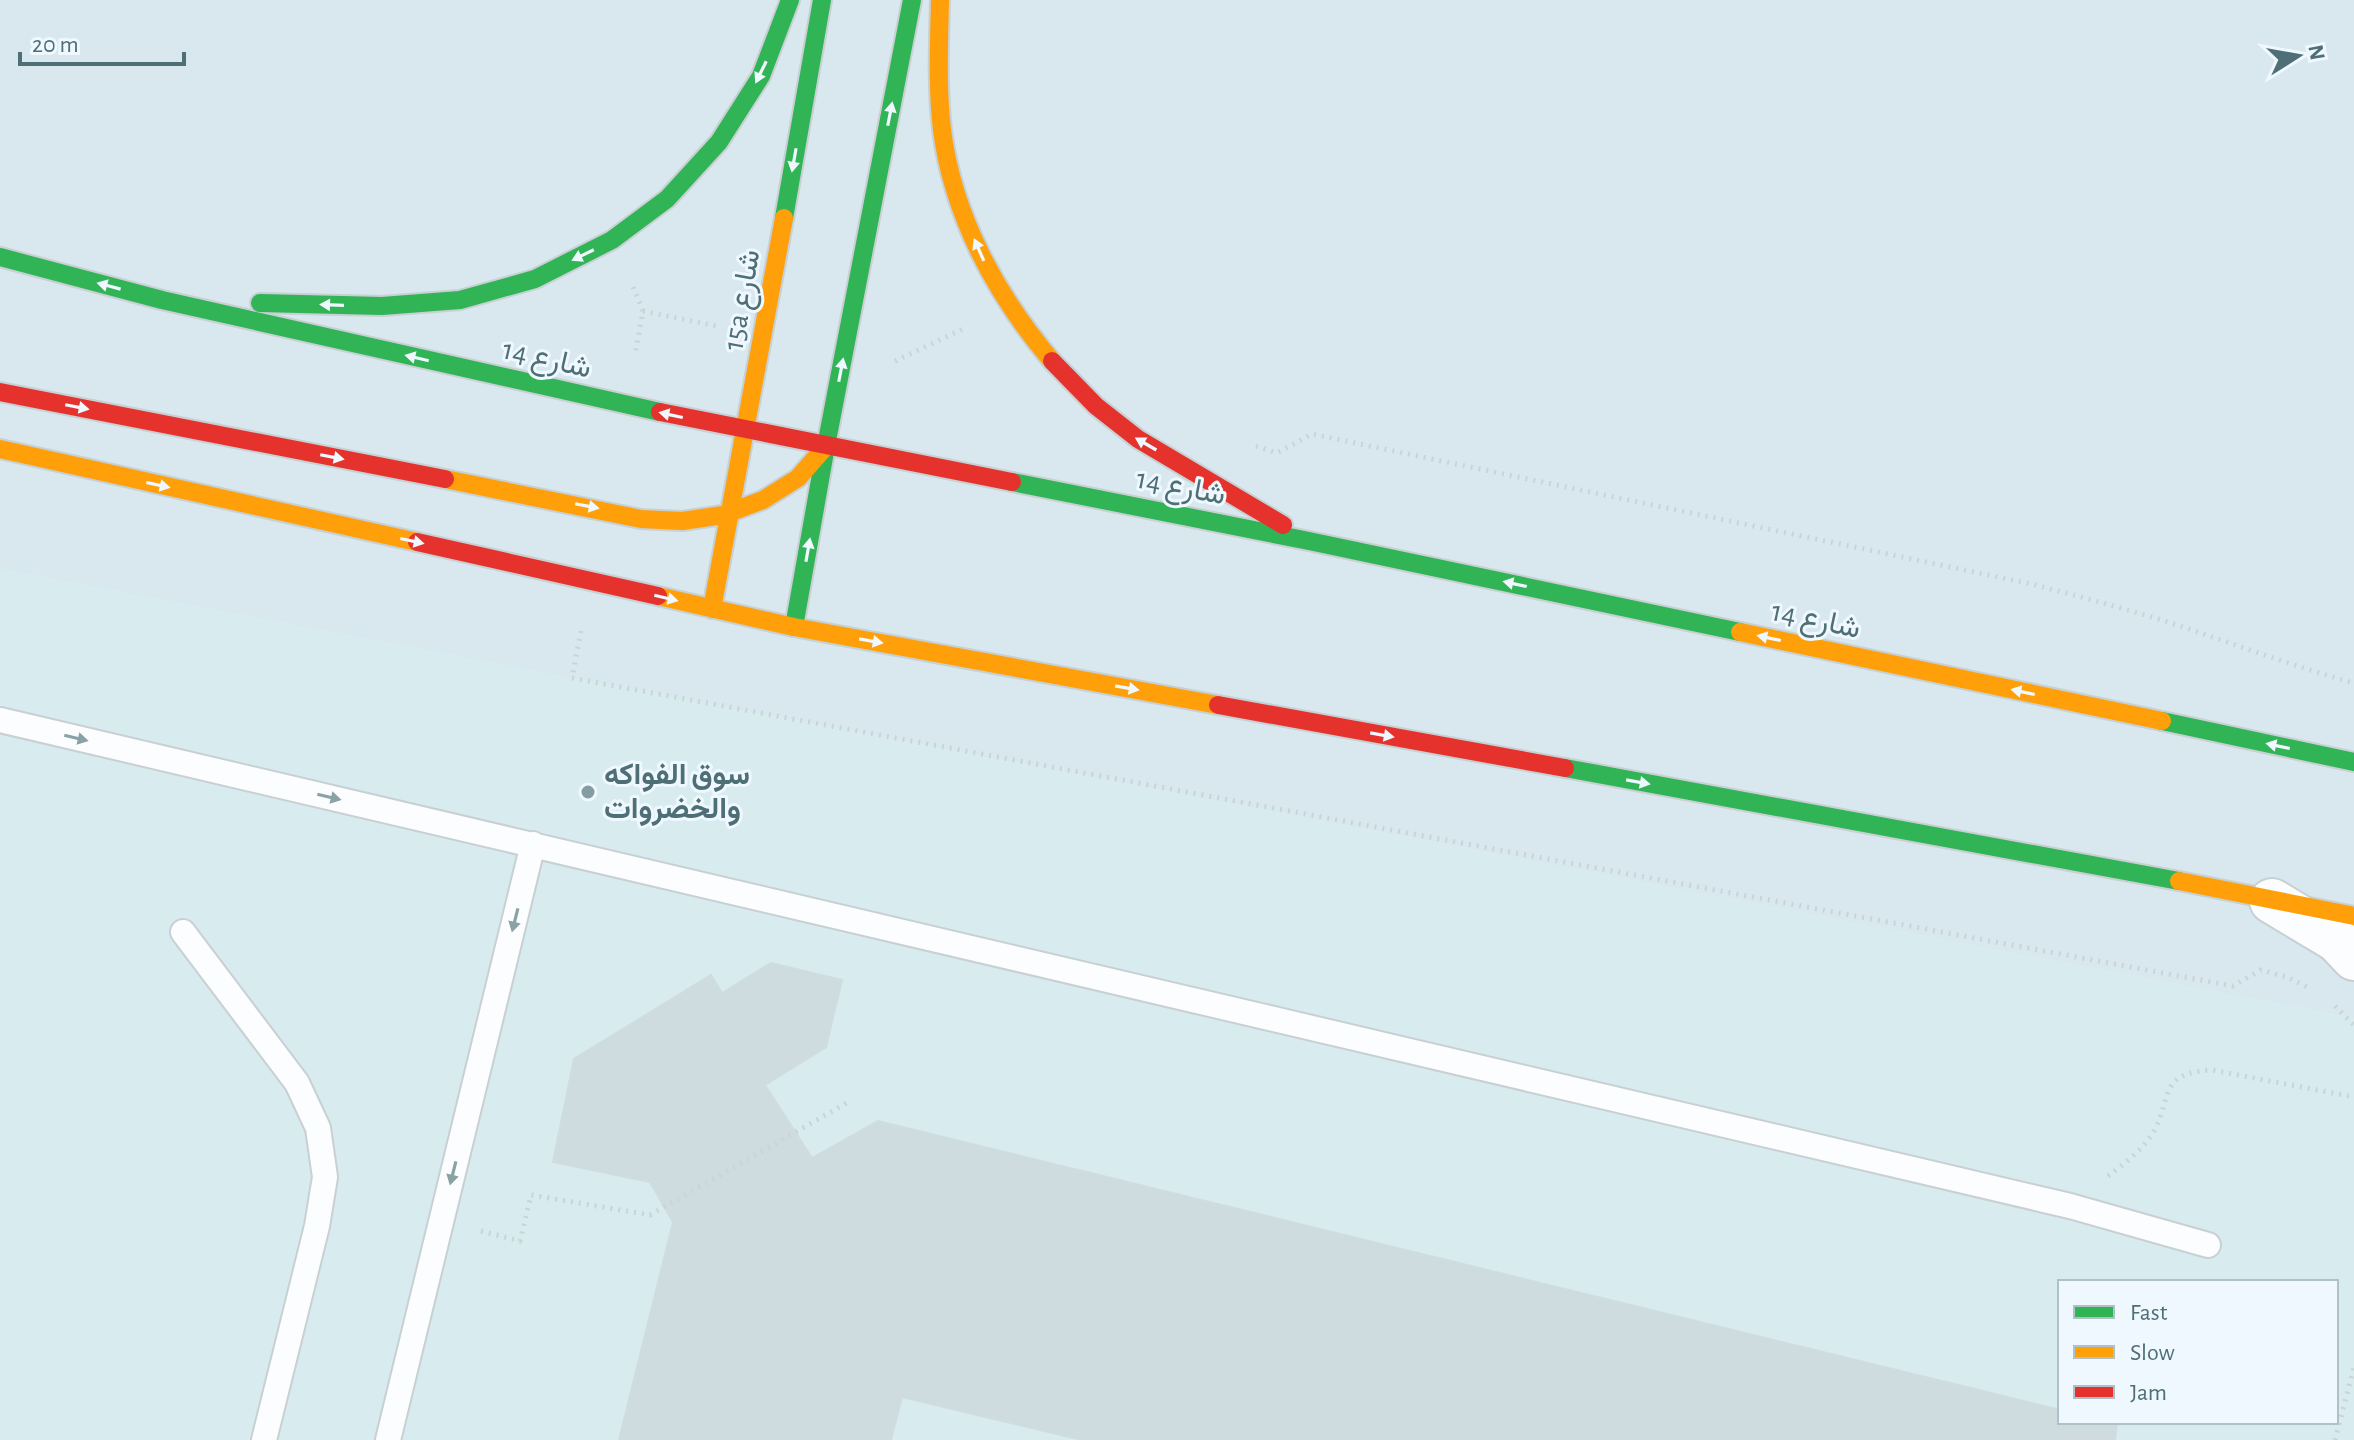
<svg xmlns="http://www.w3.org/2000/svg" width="2354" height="1440" font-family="'Alegreya Sans',Vazirmatn,sans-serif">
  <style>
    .residential { fill: #d9e7ee; fill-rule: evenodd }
    .commercial { fill: #d8ebee; fill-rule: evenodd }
    .building { fill: #cfdcdf; stroke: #cfdce0; stroke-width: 2 }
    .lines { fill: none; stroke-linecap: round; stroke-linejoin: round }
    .lane-casing { stroke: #c8d0d4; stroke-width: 28 }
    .street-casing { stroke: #c8d0d4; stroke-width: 48 }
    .fast-casing { stroke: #c7d0d3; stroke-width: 22 }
    .slow-casing { stroke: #c7d0d3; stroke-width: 22 }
    .jam-casing { stroke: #c7d0d3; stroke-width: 22 }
    .path { stroke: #c9d4d6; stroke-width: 5; stroke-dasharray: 2 6; stroke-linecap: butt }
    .lane { stroke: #fcfdfe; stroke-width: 24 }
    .street { stroke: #fcfdfe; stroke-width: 44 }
    .fast { stroke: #30b455; stroke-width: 18 }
    .slow { stroke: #ff9f0a; stroke-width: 18 }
    .jam { stroke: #e5322d; stroke-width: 18 }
    .oneway { fill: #eff8fe }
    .oneway2 { fill: #8aa1a5 }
    .poi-dot { fill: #859da2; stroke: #eff8fe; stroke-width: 3 }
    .labels { text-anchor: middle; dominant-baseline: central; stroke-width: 6; stroke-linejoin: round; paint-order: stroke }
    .street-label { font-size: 30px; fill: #4d6f75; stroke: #eff8fe }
    .poi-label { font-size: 30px; font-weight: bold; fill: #4d6f75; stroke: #eff8fe; text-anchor: start }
  </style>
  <rect width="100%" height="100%" fill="#ecf3f7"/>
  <!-- residential -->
  <path class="residential" d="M 0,0 L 2354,0 L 2354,1440 L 0,1440 ZM 2060,1282 L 2336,1282 L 2336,1422 L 2060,1422 Z"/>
  <!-- commercial -->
  <path class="commercial" d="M 0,568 L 2354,1017 L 2354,1440 L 0,1440 ZM 2060,1282 L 2336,1282 L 2336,1422 L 2060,1422 Z"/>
  <!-- building -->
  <path class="building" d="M 771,963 L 842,980 L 826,1047 L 765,1085 L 812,1158 L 878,1121 L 2060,1410 L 2060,1422 L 2117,1424 L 2115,1440 L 1082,1440 L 902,1397 L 891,1440 L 619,1440 L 673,1222 L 650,1182 L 553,1162 L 574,1059 L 711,975 L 722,993 Z"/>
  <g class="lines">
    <defs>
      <path id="lane" d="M 0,720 L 2070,1206 L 2208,1245
        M 183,932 L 297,1083 L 318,1128 L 325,1177 L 317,1226 L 264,1440
        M 388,1440 L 533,844"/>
      <path id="street" d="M 2272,901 L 2337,940 L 2354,958"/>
      <path id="fast" d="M 784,218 L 822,0
        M 0,257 L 162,300 L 660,412
        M 260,303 L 382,306 L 460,300 L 535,279 L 612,240 L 667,199 L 719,142 L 761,76 L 790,0
        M 1012,482 L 1309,541 L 1740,632
        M 794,627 L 826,446 L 912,0
        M 2162,721 L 2354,762
        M 1565,768 L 2179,881"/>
      <path id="slow" d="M 940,0 C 939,43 937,87 942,130 C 953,216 996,295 1052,361
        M 0,449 L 417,542
        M 445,479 L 641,519 L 682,521 L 723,515 L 763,500 L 798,478 L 826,446
        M 658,596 L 794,627 L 1218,705
        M 712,609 L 784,218
        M 1740,632 L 2162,721
        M 2179,881 L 2354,916"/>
      <path id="jam" d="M 1052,361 L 1096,406 L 1138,439 L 1283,525
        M 0,392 L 445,479
        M 660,412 L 1012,482
        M 417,542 L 658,596
        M 1218,705 L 1565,768"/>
    </defs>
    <!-- lane casing -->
    <use href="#lane" class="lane-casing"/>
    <!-- street casing -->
    <use href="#street" class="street-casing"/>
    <!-- fast casing -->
    <use href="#fast" class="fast-casing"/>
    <!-- slow casing -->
    <use href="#slow" class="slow-casing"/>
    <!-- jam casing -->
    <use href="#jam" class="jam-casing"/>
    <!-- path -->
    <path class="path" d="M 633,287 L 643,311 L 635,354
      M 643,311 L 716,326
      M 895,361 L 965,328
      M 1256,446 L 1277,453 L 1312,434 L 2027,583 C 2075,595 2123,608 2171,623 C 2232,643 2292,666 2354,683
      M 581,631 L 572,678 L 2233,986 L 2261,970 L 2287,977 L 2311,989
      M 2335,1006 L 2354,1025
      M 2108,1176 C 2124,1164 2144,1149 2154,1131 C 2173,1094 2159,1073 2212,1070 L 2354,1097
      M 481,1231 L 520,1241 L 531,1195 L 650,1215 L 850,1101
      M 2335,1440 L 2354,1367"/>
    <!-- lane -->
    <use href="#lane" class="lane"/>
    <!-- street -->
    <use href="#street" class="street"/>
    <!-- fast -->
    <use href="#fast" class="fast"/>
    <!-- slow -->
    <use href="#slow" class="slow"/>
    <!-- jam -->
    <use href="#jam" class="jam"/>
  </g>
  <!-- one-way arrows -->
  <defs><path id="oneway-solid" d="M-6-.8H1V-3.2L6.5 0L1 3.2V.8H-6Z" transform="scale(2)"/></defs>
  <g class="oneway">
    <use href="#oneway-solid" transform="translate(761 72) rotate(116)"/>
    <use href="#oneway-solid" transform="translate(890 114) rotate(-79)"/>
    <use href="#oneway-solid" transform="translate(794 160) rotate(100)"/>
    <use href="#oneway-solid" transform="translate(979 250) rotate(-114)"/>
    <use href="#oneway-solid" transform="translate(583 255) rotate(154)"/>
    <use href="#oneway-solid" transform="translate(109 286) rotate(-165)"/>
    <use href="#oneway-solid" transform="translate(332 305) rotate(-178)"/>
    <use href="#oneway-solid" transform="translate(417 358) rotate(-167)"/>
    <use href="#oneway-solid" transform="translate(841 370) rotate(-79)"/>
    <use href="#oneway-solid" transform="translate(77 407) rotate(11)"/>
    <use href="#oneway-solid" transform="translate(671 415) rotate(-168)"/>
    <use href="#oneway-solid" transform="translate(1146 444) rotate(-150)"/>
    <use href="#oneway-solid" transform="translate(332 457) rotate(11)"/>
    <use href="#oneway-solid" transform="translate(158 485) rotate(12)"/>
    <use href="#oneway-solid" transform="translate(587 506) rotate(11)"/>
    <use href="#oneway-solid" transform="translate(412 541) rotate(12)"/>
    <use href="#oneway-solid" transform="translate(808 550) rotate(-80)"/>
    <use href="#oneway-solid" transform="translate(1515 584) rotate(-168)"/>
    <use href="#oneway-solid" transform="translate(666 598) rotate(13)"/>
    <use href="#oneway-solid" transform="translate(1769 638) rotate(-168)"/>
    <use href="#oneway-solid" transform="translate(871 641) rotate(10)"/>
    <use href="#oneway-solid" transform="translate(1127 688) rotate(10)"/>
    <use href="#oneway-solid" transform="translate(2023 692) rotate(-168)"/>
    <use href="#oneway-solid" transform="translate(1382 735) rotate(10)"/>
    <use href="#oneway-solid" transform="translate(2278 746) rotate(-168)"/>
    <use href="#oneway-solid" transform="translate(1638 782) rotate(10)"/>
  </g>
  <g class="oneway2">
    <use href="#oneway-solid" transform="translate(76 738) rotate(13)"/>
    <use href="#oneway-solid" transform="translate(329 797) rotate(13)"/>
    <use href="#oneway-solid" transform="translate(515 920) rotate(104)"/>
    <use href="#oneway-solid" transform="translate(453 1173) rotate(104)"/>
  </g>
  <!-- markers -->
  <circle class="poi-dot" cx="588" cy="792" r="8"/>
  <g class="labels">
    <!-- street labels -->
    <g class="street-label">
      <text transform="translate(742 300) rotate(-80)">15a شارع</text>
      <text transform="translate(547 359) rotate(13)">شارع 14</text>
      <text transform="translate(1181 487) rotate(11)">شارع 14</text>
      <text transform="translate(1816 620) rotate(12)">شارع 14</text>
    </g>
    <!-- poi labels -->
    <g class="poi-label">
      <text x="604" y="775">سوق الفواكه<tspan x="604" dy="34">والخضروات</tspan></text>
    </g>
  </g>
  <!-- legend -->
  <rect x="2058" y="1280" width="280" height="144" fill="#eff8fe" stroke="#aec1c7" stroke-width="2"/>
  <rect x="2074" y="1306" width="40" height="12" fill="#30b455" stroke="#aec1c7" stroke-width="2"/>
  <text x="2130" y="1320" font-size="24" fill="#4d6f75">Fast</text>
  <rect x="2074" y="1346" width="40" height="12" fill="#ff9f0a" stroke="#aec1c7" stroke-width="2"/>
  <text x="2130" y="1360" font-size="24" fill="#4d6f75">Slow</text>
  <rect x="2074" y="1386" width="40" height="12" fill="#e5322d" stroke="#aec1c7" stroke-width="2"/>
  <text x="2130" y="1400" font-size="24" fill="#4d6f75">Jam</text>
  <!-- north arrow -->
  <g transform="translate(2298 56) rotate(79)" stroke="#eff8fe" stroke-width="6" paint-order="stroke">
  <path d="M0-6L14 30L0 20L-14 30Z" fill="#4d6f75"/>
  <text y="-12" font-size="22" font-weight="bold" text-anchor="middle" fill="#4d6f75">N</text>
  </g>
  <!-- scale -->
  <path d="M20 52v12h164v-12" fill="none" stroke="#4d6f75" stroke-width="4"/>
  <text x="32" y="52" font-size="24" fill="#4d6f75" stroke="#eff8fe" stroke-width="6" paint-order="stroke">20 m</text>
</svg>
